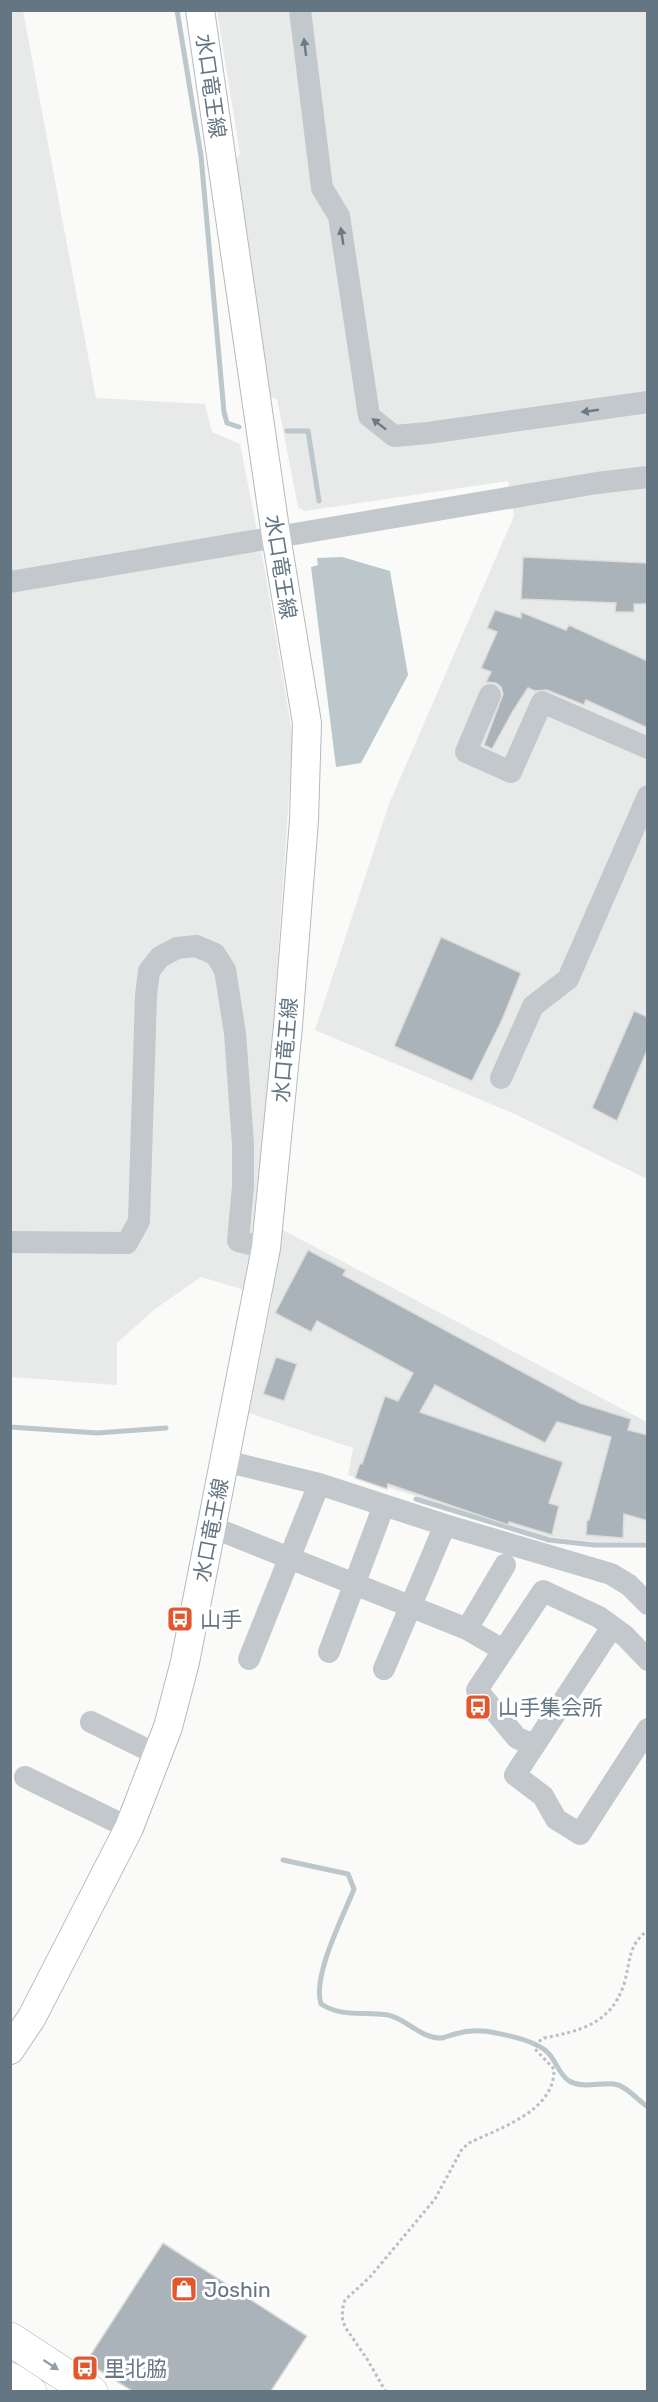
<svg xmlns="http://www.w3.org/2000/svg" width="658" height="2402" font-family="Rubik,'Noto Sans JP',sans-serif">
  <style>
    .built { fill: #e8e9e9 }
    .water { fill: #bbc7cb }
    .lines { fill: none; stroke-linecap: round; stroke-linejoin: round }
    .stream { stroke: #bbc7cb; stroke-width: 5 }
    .building { fill: #aab3b9; stroke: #dcdcda; stroke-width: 1.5 }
    .major-casing { stroke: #b5babe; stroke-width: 30 }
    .highway-casing { stroke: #b4b9bd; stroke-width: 34 }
    .path { stroke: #bbbfc2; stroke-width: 3; stroke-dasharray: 3 3; stroke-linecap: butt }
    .minor { stroke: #c3c8cc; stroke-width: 22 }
    .major { stroke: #fff; stroke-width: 28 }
    .highway { stroke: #fff; stroke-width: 33 }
    .oneway { fill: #6a7a87 }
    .oneway2 { fill: #939fa8 }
    .labels { text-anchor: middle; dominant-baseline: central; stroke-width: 6; stroke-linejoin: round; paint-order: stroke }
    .street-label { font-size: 21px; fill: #657683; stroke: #fff }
    .poi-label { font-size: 21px; fill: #657683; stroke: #fff; text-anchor: start }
  </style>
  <rect width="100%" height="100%" fill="#fafaf8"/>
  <!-- built -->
  <path class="built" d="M 10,11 L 23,11 L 96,398 L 205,404 L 212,432 L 240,444 L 265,571 L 293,738 L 260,1218 L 647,1422 L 647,1542 L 598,1542 L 548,1537 L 348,1475 L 353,1448 L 249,1413 L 272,1298 L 201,1277 L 155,1309 L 117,1343 L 117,1385 L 11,1377 Z
    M 217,11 L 647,11 L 647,1179 L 517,1115 L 315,1030 L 389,804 L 514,516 L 508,481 L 305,511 L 298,507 L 277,399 L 270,397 L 236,159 L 240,154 Z"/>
  <!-- water -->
  <path class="water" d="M 342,557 L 390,571 L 408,675 L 361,763 L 336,767 L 311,567 L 318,565 L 317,558 Z"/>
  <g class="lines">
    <!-- stream -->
    <path class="stream" d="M 177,10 L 201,156 L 224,412 L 227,423 L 239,427
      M 287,431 L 308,431 L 319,501
      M 10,1427 L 97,1433 L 166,1428
      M 416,1499 L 549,1540 L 595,1545 L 648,1545
      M 283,1860 L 348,1874 L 354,1889 C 343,1917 312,1976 321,2004 C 343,2018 364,2011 388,2015 C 407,2019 421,2039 442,2038 C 446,2037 451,2035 455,2034 C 468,2030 483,2030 496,2033 C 512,2036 540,2042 550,2055 C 557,2064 560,2075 569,2081 C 583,2089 600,2082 614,2084 C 627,2086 637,2100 648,2107"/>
  </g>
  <!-- building -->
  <path class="building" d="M 523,557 L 648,563 L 648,604 L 634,604 L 634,612 L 615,612 L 616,603 L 521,599 Z
    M 495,610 L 521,618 L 521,612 L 566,630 L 569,625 L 648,661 L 648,728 L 586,700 L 584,705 L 547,690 L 535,691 L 528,688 L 513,711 L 492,749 L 484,745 L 503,694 L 501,687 L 496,683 L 486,682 L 491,672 L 481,668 L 497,632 L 487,628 Z
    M 441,937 L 521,973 L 502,1020 L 472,1081 L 394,1046 Z
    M 634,1011 L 648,1017 L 648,1048 L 617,1121 L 592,1108 Z
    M 308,1250 L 346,1270 L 343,1275 L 580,1403 L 631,1419 L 628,1430 L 648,1435 L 648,1521 L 624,1514 L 623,1538 L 586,1535 L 587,1520 L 589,1520 L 611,1437 L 557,1422 L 545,1443 L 435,1385 L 420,1412 L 563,1462 L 549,1503 L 559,1506 L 552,1535 L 509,1522 L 508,1525 L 388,1484 L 387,1489 L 355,1478 L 360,1463 L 362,1464 L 385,1396 L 398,1401 L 413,1373 L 317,1321 L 311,1332 L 275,1313 Z
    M 276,1357 L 297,1364 L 284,1401 L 263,1394 Z
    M 163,2243 L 307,2336 L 271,2391 L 132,2391 L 86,2362 Z"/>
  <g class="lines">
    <defs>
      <path id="major" d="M 10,2050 L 32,2017 L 129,1828 L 168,1727 L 185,1662 L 266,1248 L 288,1026 L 304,820 L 307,723 L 276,536 L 200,10"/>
      <path id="highway" d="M 10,2339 L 91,2392
        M 10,2379 L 30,2392"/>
    </defs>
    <!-- major casing -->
    <use href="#major" class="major-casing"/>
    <!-- highway casing -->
    <use href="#highway" class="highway-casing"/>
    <!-- path -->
    <path class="path" d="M 386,2392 L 367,2359 L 345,2327 L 342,2317 L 343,2307 L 345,2300 L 370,2277 L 435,2199 L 462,2149 L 469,2143 C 500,2128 555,2111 554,2069 L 535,2049 L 538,2042 L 544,2038 C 580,2031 611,2024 624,1984 C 631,1961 627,1946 648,1930"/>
    <!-- minor -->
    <path class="minor" d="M 300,10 L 322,188 L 339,216 L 369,416 L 394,436 L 428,433 L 648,402
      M 10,582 L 597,483 L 648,477
      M 490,695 L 466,752 L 511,772 L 542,702 L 648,748
      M 501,1078 L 533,1006 L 568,979 L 648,796
      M 10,1242 L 127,1243 L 139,1221 L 146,995 L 149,971 L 160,957 L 177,948 L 196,946 L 215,954 L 225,970 L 235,1033 L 243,1144 L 243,1186 L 238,1241 L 266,1248
      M 225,1461 L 319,1484 L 445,1525 L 611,1574 L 629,1585 L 648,1604
      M 212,1527 L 467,1629 L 503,1650
      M 612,1627 L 515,1775 L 543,1796 L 556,1819 L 580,1834 L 648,1729
      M 467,1629 L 505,1565
      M 329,1652 L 384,1505
      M 249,1659 L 319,1484
      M 384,1669 L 445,1525
      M 91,1722 L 158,1755
      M 534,1745 L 517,1738 L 477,1690 L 543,1591 L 599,1617 L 625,1636 L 648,1660
      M 25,1777 L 129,1828"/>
    <!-- major -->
    <use href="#major" class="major"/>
    <!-- highway -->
    <use href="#highway" class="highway"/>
  </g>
  <!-- one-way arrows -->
  <defs><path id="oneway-solid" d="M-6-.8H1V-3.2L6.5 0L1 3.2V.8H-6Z" transform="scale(1.5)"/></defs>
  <g class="oneway">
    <use href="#oneway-solid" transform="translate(305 47) rotate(-97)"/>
    <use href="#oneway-solid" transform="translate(342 236) rotate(-99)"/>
    <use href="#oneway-solid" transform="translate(590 411) rotate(172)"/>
    <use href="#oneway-solid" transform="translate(379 424) rotate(-142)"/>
  </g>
  <use class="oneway2" href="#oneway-solid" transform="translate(51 2365) rotate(33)"/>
  <!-- icons -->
  <defs>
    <symbol id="bus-square" viewBox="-11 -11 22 22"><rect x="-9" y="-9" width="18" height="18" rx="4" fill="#e4572e" stroke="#fff"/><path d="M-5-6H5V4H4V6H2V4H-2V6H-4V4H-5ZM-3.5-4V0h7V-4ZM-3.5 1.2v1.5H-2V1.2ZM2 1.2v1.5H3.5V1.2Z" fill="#fff"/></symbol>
    <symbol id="shop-square" viewBox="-11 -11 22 22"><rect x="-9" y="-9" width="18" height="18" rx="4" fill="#e4572e" stroke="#fff"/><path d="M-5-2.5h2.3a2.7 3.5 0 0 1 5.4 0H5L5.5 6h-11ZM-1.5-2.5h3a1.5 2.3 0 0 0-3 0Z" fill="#fff"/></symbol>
  </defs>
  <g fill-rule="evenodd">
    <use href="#bus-square" x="165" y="1604" width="30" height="30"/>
    <use href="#bus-square" x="463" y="1692" width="30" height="30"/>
    <use href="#shop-square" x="169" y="2274" width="30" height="30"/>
    <use href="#bus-square" x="70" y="2353" width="30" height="30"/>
  </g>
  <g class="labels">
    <!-- street labels -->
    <g class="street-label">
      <text transform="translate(211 86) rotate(82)">水口竜王線</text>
      <text transform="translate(281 567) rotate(81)">水口竜王線</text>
      <text transform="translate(285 1050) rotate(-85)">水口竜王線</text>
      <text transform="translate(211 1530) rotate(-79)">水口竜王線</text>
    </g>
    <!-- poi labels -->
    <g class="poi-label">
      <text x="200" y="1619">山手</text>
      <text x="498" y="1707">山手集会所</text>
      <text x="204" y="2289">Joshin</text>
      <text x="104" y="2368">里北脇</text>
    </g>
  </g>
  <!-- border -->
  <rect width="658" height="2402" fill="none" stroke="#657683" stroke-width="24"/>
</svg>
